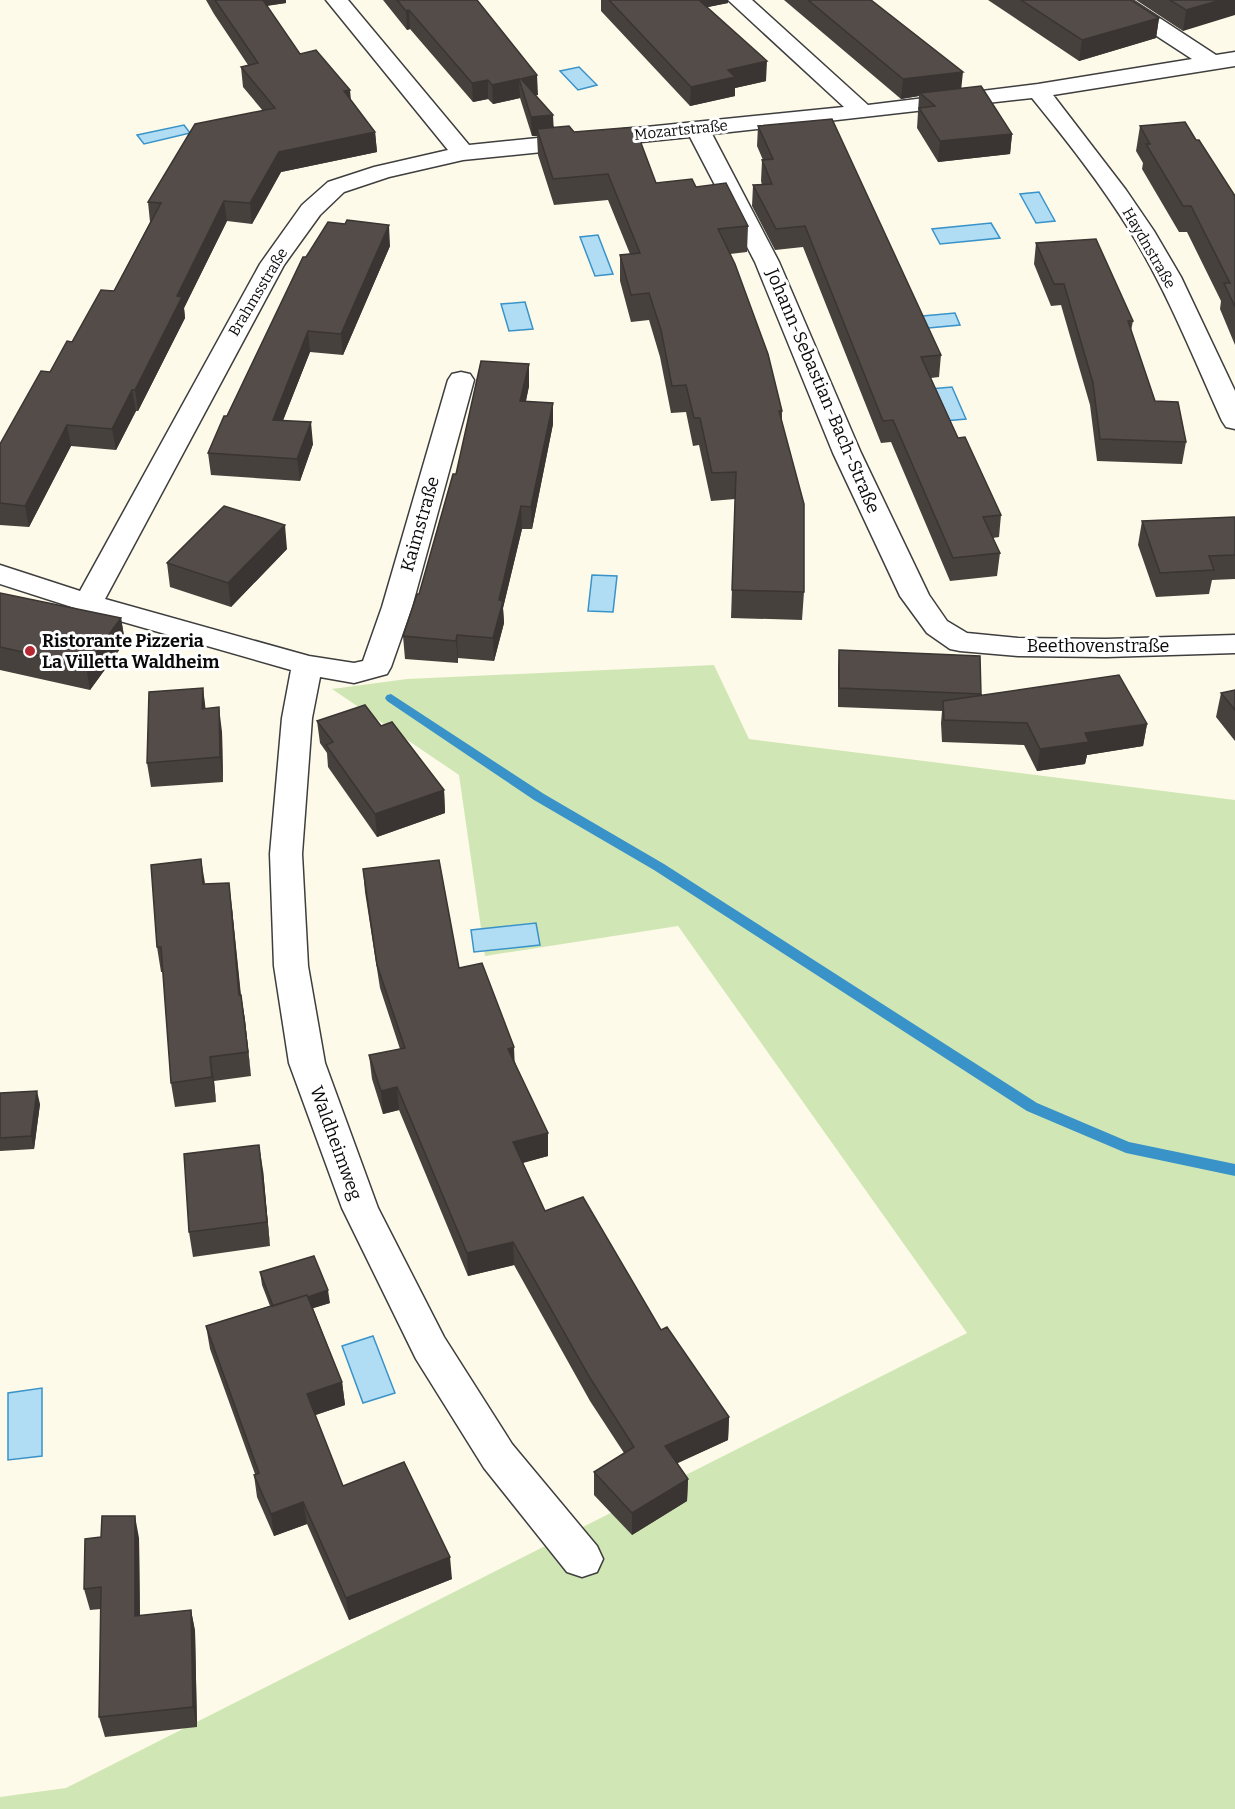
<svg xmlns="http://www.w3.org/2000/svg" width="1235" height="1809" font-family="Bitter,serif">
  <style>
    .green { fill: #d0e7b5 }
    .water { fill: #b0dcf4; stroke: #3993c9; stroke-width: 1.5 }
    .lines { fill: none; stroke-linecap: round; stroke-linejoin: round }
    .stream { fill: #3993c9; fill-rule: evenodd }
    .minor-casing { stroke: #3e3e3e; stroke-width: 3 }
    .minor { fill: #fff; fill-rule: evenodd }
    .wall { fill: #47413e }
    .shaded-wall { fill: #3a3532 }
    .building { fill: #534c48; stroke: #3a3532; stroke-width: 1.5 }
    .poi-dot { fill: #b62832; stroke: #fff; stroke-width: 2 }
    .labels { text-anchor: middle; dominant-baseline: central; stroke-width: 6; stroke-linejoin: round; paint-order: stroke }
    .far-street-label { font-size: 15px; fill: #0b0b0b; stroke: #fff }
    .street-label { font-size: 18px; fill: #0b0b0b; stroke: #fff }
    .poi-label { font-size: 18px; font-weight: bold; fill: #0b0b0b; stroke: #fff; text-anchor: start }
  </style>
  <rect width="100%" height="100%" fill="#fefae9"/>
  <!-- green -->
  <path class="green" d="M 714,665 L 749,739 L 1235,800 L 1235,1809 L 0,1809 L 0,1797 L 66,1788 L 967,1333 L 678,926 L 485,956 L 459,775 L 332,689 L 407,679 Z"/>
  <!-- water -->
  <path class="water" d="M 579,67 L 597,85 L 578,90 L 560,71 Z
    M 184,125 L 190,133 L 144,144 L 137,135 Z
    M 1039,192 L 1055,221 L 1036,223 L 1020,194 Z
    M 991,223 L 1000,238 L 940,244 L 932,229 Z
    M 598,235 L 613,274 L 595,276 L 580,237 Z
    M 525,302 L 533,329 L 509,331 L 501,304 Z
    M 955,313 L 960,325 L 907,330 L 901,318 Z
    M 952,387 L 966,419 L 944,421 L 930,389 Z
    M 592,575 L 617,576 L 613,612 L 588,611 Z
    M 536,923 L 540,945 L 474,952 L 471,930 Z
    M 373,1336 L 395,1393 L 363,1403 L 342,1346 Z
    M 42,1388 L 42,1456 L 8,1460 L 8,1393 Z"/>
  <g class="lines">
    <!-- stream -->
    <path class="stream" d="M 391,694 L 544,794 L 664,864 L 1037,1103 L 1129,1142 L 1235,1164 L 1235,1176 L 1126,1153 L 1027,1111 L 654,870 L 534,800 L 387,701 L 385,698 L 387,695 Z"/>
    <defs>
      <path id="minor" d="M 326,0 L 348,0 L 469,145 L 844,107 L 728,0 L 752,0 L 868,105 L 1038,84 L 1192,59 L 1109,5 L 1106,0 L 1132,0 L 1216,55 L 1235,52 L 1235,66 L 1053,95 L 1126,190 L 1154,231 L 1181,277 L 1235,391 L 1235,429 L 1226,427 L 1222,421 C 1193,357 1167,291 1130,231 C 1101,184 1067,141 1032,98 L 712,134 L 779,262 L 861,453 L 929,595 L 947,621 L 967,633 L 1018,638 L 1106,639 L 1235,635 L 1235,653 L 1106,657 L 1018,656 L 960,651 L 950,649 L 927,633 L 900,596 L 833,453 L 755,262 L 690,137 L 463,160 L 389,177 L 344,192 L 320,215 L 284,265 L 105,599 L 309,656 L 354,663 L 363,661 L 382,607 L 448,380 L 452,374 L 461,372 L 470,374 L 474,380 L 412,607 L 391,667 L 387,674 L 354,683 L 320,677 L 312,718 L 302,854 L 308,966 L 325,1063 L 378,1208 L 444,1337 L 512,1444 L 597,1546 L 603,1559 L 597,1572 L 582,1577 L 567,1572 L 484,1468 L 416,1359 L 342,1208 L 289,1063 L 274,966 L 270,854 L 282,718 L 291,670 L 78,609 L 0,584 L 0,565 L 80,591 L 260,264 L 302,205 L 328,182 L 374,167 L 448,150 Z"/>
    </defs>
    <!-- minor casing -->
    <use href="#minor" class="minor-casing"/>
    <!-- minor -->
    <use href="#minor" class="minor"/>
  </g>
  <!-- wall -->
  <path class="wall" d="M 206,0 L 286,0 L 286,3 L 267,6 L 300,54 L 351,100 L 375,132 L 377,152 L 281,172 L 252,224 L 227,221 L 184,308 L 185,318 L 138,411 L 136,411 L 116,450 L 71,446 L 29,527 L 0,525 L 0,444 L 72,342 L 114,291 L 150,222 L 148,202 L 263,111 L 243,87 L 241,67 L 248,65 L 214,14 Z
    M 383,0 L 477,0 L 538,95 L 536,95 L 554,127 L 574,132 L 656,183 L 696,187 L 748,226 L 747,252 L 730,254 L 782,411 L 782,423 L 804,592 L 802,620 L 731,618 L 735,499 L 711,501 L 699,445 L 693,446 L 686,412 L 671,413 L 660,357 L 649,320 L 631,322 L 620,281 L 620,255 L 630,254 L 608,200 L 554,205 L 538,155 L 537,136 L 532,136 L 520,98 L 493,104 L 488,99 L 473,102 L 410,29 L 407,30 Z
    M 601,0 L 728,0 L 728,3 L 707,7 L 766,81 L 735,88 L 735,96 L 690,106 L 601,11 Z
    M 784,0 L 871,0 L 961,88 L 1012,134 L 1010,154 L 938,162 L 917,128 L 919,96 L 901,99 Z
    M 988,0 L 1131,0 L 1159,18 L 1156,38 L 1079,61 Z
    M 1136,0 L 1235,0 L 1183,31 Z
    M 758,126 L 941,355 L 939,377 L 931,378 L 958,438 L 1001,515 L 999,537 L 993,538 L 1000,553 L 997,576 L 950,581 L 891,442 L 881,443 L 803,247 L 775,250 L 752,206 L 753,185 L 762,185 L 761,181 L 762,160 L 763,160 L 757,146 Z
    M 1140,126 L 1196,140 L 1235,196 L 1235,345 L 1220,309 L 1221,301 L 1187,232 L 1179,232 L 1142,169 L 1143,163 L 1136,151 Z
    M 1036,243 L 1133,321 L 1131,331 L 1155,401 L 1186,442 L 1182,464 L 1097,461 L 1090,405 L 1061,305 L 1051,306 L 1034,264 Z
    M 390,246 L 343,355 L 310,352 L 283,420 L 313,444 L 300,481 L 211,475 L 208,453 L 306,257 Z
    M 529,364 L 529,386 L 526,401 L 553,424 L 532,529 L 522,529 L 503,608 L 504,623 L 494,661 L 458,658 L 458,663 L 405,659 L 403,636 L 419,594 L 456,474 Z
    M 1235,517 L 1235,579 L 1212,580 L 1209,594 L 1156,597 L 1138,545 L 1142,521 Z
    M 287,549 L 231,607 L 170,587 L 167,563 Z
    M 0,593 L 121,618 L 125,642 L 90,690 L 0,670 Z
    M 839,650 L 980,656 L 980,696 L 1147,724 L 1143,746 L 1087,755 L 1085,764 L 1037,771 L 1024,745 L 942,742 L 941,723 L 942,711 L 838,707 L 838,669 Z
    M 203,688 L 205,708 L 222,732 L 223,782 L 151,787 L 147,763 Z
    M 1235,690 L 1235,741 L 1216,717 L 1221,693 Z
    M 317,721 L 381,726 L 444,790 L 445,813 L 377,837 L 328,767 L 327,753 L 320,743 Z
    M 363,869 L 459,968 L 515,1062 L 548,1156 L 523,1163 L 545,1211 L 661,1330 L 729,1417 L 728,1440 L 677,1463 L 688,1479 L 687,1501 L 632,1535 L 594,1495 L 594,1472 L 624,1453 L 590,1401 L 514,1265 L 468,1276 L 399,1110 L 383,1114 L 372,1079 L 369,1055 L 400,1049 L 380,988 L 365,892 Z
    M 205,884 L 232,908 L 241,995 L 245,1020 L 251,1076 L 214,1081 L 216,1102 L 175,1107 L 171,1083 L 163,972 L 161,972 L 157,947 Z
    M 0,1093 L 40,1104 L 34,1149 L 0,1151 Z
    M 263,1170 L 270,1246 L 193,1257 L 189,1232 Z
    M 260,1272 L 330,1303 L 313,1308 L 342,1382 L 345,1405 L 315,1415 L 343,1486 L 452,1579 L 349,1620 L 307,1524 L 274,1536 L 257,1497 L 254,1475 L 255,1474 L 210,1349 L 206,1326 L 270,1306 L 262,1285 Z
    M 139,1538 L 140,1616 L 191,1610 L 195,1631 L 197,1727 L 105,1737 L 99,1717 L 101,1609 L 90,1610 L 84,1589 Z"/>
  <!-- shaded-wall -->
  <path class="shaded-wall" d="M 256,0 L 286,0 L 286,3 L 256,7 Z
    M 690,0 L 728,0 L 728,3 L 689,11 Z
    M 1221,0 L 1235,0 L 1235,15 L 1183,31 L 1186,10 Z
    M 409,10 L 410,29 L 407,30 L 406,11 Z
    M 1159,18 L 1156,38 L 1079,61 L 1082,40 Z
    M 767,61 L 766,81 L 735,88 L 735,96 L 690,106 L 691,87 L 728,70 Z
    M 963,72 L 961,91 L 920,93 L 919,96 L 901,99 L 903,79 Z
    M 537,75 L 538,95 L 525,97 L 521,79 Z
    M 519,79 L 520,98 L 493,104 L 492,85 Z
    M 488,80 L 488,99 L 473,102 L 472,83 Z
    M 350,90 L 352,110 L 344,91 Z
    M 553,115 L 554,134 L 537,129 L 537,136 L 532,136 L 531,117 Z
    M 375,132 L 377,152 L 281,172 L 252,224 L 250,203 L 279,152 Z
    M 1012,134 L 1010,154 L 938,162 L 940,141 Z
    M 224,201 L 227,221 L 184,308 L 185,318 L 138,411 L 135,390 L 177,296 Z
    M 389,225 L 390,246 L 343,355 L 341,334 Z
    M 308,331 L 310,352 L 275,441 L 273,420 Z
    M 529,364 L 529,386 L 521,423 L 520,401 Z
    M 132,390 L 136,411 L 116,450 L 112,429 Z
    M 553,403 L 553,424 L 532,529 L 531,507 Z
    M 311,422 L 313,444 L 300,481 L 297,459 Z
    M 67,425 L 71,446 L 29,527 L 25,506 Z
    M 521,506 L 522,529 L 503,608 L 504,623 L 494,661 L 493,638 L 499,600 Z
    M 285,525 L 287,549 L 231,607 L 228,583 Z
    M 121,618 L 125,642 L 90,690 L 86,666 Z
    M 457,635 L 458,658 L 458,663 L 456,641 Z
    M 203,688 L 206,712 L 202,709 Z
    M 219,707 L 222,732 L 223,782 L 220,757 Z
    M 1147,724 L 1143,746 L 1087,755 L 1085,764 L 1037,771 L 1040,749 L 1085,733 Z
    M 444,790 L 445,813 L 377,837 L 375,814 Z
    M 201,859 L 205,883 L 203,884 Z
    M 229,883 L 232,908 L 243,1020 L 239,995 Z
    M 241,995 L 245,1020 L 251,1076 L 248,1052 Z
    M 514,1047 L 515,1070 L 508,1049 Z
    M 210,1057 L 214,1081 L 216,1102 L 212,1077 Z
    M 397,1087 L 399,1110 L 383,1114 L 381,1091 Z
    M 37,1091 L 40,1104 L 34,1149 L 31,1136 Z
    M 548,1133 L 548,1156 L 514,1165 L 513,1142 Z
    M 259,1145 L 263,1170 L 270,1246 L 267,1222 Z
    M 513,1242 L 514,1265 L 468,1276 L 467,1253 Z
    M 328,1290 L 330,1303 L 275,1320 L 274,1307 Z
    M 342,1382 L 345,1405 L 310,1417 L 307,1394 Z
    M 729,1417 L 728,1440 L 665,1469 L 665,1446 Z
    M 688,1479 L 687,1501 L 632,1535 L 632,1513 Z
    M 303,1502 L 307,1524 L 274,1536 L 271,1514 Z
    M 135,1516 L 139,1538 L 140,1637 L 135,1616 Z
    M 450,1557 L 452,1579 L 349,1620 L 346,1598 Z
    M 191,1610 L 195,1631 L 197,1727 L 193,1707 Z"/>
  <!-- building -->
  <path class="building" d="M 215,0 L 263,0 L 300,54 L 316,50 L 350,90 L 344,91 L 375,132 L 279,152 L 250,203 L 224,201 L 177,296 L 182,297 L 135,390 L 132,390 L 112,429 L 67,425 L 25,506 L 0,503 L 0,444 L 41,371 L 50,372 L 67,341 L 72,342 L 101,290 L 114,291 L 161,203 L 148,202 L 195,124 L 275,108 L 241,67 L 258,63 Z
    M 397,0 L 477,0 L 537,75 L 521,79 L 553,115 L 531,117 L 519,79 L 492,85 L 488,80 L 472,83 L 409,10 L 406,11 Z
    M 609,0 L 699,0 L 767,61 L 728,70 L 735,77 L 691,87 Z
    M 808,0 L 871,0 L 963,72 L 903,79 Z
    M 1021,0 L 1131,0 L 1159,18 L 1082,40 Z
    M 1170,0 L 1221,0 L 1186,10 Z
    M 981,86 L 1012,134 L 940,141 L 919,108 L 935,106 L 920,93 Z
    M 832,119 L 941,355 L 921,357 L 958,438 L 965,437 L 1001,515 L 983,517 L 1000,553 L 953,558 L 893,420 L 883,421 L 805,226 L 776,229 L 753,185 L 772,184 L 762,160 L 773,159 L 758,126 Z
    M 1185,122 L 1196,140 L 1199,140 L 1235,196 L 1235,307 L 1224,283 L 1230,283 L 1191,206 L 1183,206 L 1146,144 L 1150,144 L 1140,126 Z
    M 569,126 L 574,132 L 635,127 L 656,183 L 692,179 L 696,187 L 726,183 L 748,226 L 718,229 L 735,264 L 768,354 L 782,411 L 779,411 L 804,504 L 804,592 L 732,590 L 736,472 L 712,473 L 700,418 L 694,418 L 686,385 L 672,386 L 661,330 L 649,293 L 631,295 L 620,255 L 640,253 L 608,174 L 553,179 L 537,129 Z
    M 347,220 L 389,225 L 341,334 L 308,331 L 273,420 L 311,422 L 297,459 L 208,453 L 224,416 L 227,416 L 303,257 L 306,257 L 328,222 L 345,224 Z
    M 1096,239 L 1133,321 L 1128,321 L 1155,401 L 1178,402 L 1186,442 L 1100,439 L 1093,383 L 1064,284 L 1054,284 L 1036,243 Z
    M 481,361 L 529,364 L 520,401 L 553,403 L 531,507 L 521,506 L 499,600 L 503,601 L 493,638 L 457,635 L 456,641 L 403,636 L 417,594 L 419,594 L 453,474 L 456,474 Z
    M 224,506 L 285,525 L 228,583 L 167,563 Z
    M 1235,517 L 1235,555 L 1209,556 L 1214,570 L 1160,573 L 1142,521 Z
    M 0,593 L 121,618 L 86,666 L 0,647 Z
    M 839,650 L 980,656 L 981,694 L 839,688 Z
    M 1119,675 L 1147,724 L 1085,733 L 1089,742 L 1040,749 L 1027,723 L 944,720 L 943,701 Z
    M 203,688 L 202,709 L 219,707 L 220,757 L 147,763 L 149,692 Z
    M 1235,690 L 1235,710 L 1221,693 Z
    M 365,705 L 381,726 L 392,722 L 444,790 L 375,814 L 326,745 L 333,742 L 317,721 Z
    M 201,859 L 203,884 L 229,883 L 239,995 L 241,995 L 248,1052 L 210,1057 L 212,1077 L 171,1083 L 161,947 L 157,947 L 151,865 Z
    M 439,860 L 459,968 L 482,963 L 514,1047 L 508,1049 L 548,1133 L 513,1142 L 545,1211 L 583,1197 L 661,1330 L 667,1327 L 729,1417 L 665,1446 L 688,1479 L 632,1513 L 594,1472 L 634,1447 L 590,1378 L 513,1242 L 467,1253 L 397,1087 L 381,1091 L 369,1055 L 405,1048 L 377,965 L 363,869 Z
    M 37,1091 L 31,1136 L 0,1138 L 0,1093 Z
    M 259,1145 L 267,1222 L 189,1232 L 184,1154 Z
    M 314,1256 L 328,1290 L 308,1297 L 307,1295 L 273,1306 L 260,1272 Z
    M 307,1295 L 342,1382 L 307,1394 L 343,1486 L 404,1462 L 450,1557 L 346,1598 L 303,1502 L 271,1514 L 254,1475 L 259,1473 L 206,1326 Z
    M 102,1516 L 135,1516 L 135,1616 L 191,1610 L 193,1707 L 99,1717 L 101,1587 L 84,1589 L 85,1539 L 101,1537 Z"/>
  <!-- markers -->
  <circle class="poi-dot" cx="30" cy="651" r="6"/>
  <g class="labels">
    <!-- far-street labels -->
    <g class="far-street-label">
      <text transform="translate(681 130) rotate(-6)">Mozartstraße</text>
      <text transform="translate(1149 248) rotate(60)">Haydnstraße</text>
      <text transform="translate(258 292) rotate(-59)">Brahmsstraße</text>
    </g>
    <!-- street labels -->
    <g class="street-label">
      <text transform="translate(823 391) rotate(67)">Johann-Sebastian-Bach-Straße</text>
      <text transform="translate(420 524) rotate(-74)">Kaimstraße</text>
      <text x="1098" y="646">Beethovenstraße</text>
      <text transform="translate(336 1143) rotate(70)">Waldheimweg</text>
    </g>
    <!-- poi labels -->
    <g class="poi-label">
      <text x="42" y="641">Ristorante Pizzeria<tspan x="42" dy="21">La Villetta Waldheim</tspan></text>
    </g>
  </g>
</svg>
